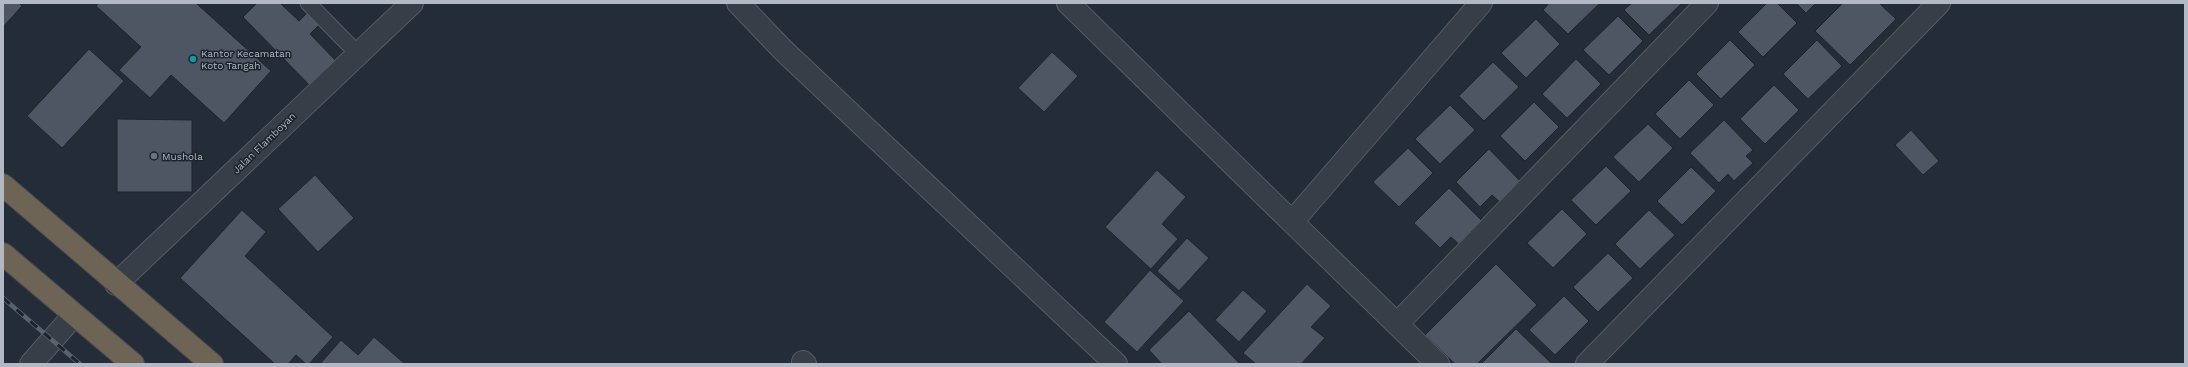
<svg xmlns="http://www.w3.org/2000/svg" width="2188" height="367" font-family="'Work Sans',sans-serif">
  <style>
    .building { fill: #4d5662; stroke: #1f252e }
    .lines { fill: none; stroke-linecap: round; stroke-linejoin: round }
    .lane-casing { stroke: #565c65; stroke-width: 17 }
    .street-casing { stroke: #565c65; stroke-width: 24 }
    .highway-casing { stroke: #434952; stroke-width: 24 }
    .lane { stroke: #383e48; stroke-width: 15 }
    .street { stroke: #383e48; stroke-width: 22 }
    .highway { stroke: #6d6456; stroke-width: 22 }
    .rail-casing { stroke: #5a626e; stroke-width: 4.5 }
    .rail { stroke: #1d232c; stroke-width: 3; stroke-dasharray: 9; stroke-linecap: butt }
    .culture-dot { fill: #0f9aa8; stroke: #1d232c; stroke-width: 1.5 }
    .worship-dot { fill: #6b7280; stroke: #1d232c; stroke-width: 1.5 }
    .labels { text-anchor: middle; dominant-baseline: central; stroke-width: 3; stroke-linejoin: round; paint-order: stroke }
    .poi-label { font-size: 10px; fill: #b3b9c4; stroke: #1d232c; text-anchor: start }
    .street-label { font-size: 10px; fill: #b3b9c4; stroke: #1d232c }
  </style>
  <rect width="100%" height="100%" fill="#242c37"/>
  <!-- building -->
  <path class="building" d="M 3,3 L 19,3 L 22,6 L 3,27 Z
    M 99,3 L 196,3 L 271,71 L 224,123 L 171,75 L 150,98 L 119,70 L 141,47 L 96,6 Z
    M 257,3 L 280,3 L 299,21 L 310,10 L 322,22 L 310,34 L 339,64 L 313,89 L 243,17 Z
    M 1549,3 L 1600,3 L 1568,34 L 1543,10 Z
    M 1632,3 L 1682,3 L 1649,35 L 1624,10 Z
    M 1767,3 L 1777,3 L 1797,23 L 1763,57 L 1738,32 Z
    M 1796,3 L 1816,3 L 1806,13 Z
    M 1843,3 L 1879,3 L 1896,19 L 1850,65 L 1815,31 Z
    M 1618,16 L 1643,41 L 1609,75 L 1583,50 Z
    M 1536,19 L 1560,44 L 1526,78 L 1501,53 Z
    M 1730,40 L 1755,65 L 1721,99 L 1696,74 Z
    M 1817,40 L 1842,66 L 1808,99 L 1783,74 Z
    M 89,49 L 124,81 L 62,148 L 27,116 Z
    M 1052,52 L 1078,76 L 1044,112 L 1018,88 Z
    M 1576,59 L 1601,84 L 1567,118 L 1542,94 Z
    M 1493,62 L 1519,87 L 1484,121 L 1459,96 Z
    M 1689,80 L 1714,105 L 1680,139 L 1655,114 Z
    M 1774,85 L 1799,110 L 1765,144 L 1740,119 Z
    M 1534,102 L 1559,127 L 1525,161 L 1500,136 Z
    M 1450,105 L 1475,130 L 1440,164 L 1415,139 Z
    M 117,119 L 192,120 L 192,192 L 117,192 Z
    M 1724,120 L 1753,150 L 1746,156 L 1753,163 L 1734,181 L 1728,174 L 1719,183 L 1690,153 Z
    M 1648,124 L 1673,148 L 1639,182 L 1613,157 Z
    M 1911,130 L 1939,161 L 1923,175 L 1895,145 Z
    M 1408,148 L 1433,173 L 1399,207 L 1373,182 Z
    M 1489,149 L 1522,183 L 1501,203 L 1492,195 L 1480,207 L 1456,182 Z
    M 1606,166 L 1631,191 L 1596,225 L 1571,200 Z
    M 1691,167 L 1716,191 L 1682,225 L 1657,201 Z
    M 1157,170 L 1186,197 L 1162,224 L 1178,239 L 1151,269 L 1105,227 Z
    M 315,175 L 354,218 L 318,252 L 278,209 Z
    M 1449,188 L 1483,222 L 1460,245 L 1451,237 L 1440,248 L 1414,223 Z
    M 1562,209 L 1587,234 L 1553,268 L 1527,243 Z
    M 242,210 L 266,232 L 245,256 L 333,337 L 309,364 L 306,364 L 296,355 L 288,364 L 275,364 L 180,278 Z
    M 1649,210 L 1675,235 L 1640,269 L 1615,244 Z
    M 1187,238 L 1209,258 L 1179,291 L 1157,271 Z
    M 1608,253 L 1633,278 L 1598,312 L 1573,287 Z
    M 1496,264 L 1537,305 L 1477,364 L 1455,364 L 1425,335 Z
    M 1150,270 L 1184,301 L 1137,352 L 1104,322 Z
    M 1307,284 L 1331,306 L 1311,327 L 1325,338 L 1301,364 L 1256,364 L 1243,353 Z
    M 1243,290 L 1267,311 L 1239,342 L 1215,320 Z
    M 1564,296 L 1589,321 L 1555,355 L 1529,330 Z
    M 1189,311 L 1240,364 L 1162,364 L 1149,350 Z
    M 1516,329 L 1552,364 L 1481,364 Z
    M 374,337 L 405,364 L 320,364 L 341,340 L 358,355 Z"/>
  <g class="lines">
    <defs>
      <path id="lane" d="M 308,3 L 358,54"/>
      <path id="street" d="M 738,3 L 784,51 L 1116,364
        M 1068,3 L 1292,222
        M 116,284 L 412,3
        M 1398,323 L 1707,3
        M 803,362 L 805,364
        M 31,364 L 74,315
        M 1438,364 L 1292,222 L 1481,3
        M 1587,364 L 1939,3"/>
      <path id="highway" d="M 3,185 L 212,364
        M 3,254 L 133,364"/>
    </defs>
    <!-- lane casing -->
    <use href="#lane" class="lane-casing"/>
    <!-- street casing -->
    <use href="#street" class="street-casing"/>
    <!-- highway casing -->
    <use href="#highway" class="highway-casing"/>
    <!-- lane -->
    <use href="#lane" class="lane"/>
    <!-- street -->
    <use href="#street" class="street"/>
    <!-- highway -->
    <use href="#highway" class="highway"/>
    <defs>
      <path id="rail" d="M 3,298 L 80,364"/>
    </defs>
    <!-- rail casing -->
    <use href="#rail" class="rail-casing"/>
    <!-- rail -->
    <use href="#rail" class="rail"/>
  </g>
  <!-- markers -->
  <circle class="culture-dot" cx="193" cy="59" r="4"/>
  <circle class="worship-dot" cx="154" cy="156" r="4"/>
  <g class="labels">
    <!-- poi labels -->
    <g class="poi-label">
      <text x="201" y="53">Kantor Kecamatan<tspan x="201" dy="12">Koto Tangah</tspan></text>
      <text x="162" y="156">Mushola</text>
    </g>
    <!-- street labels -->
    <g class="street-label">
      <text transform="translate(264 143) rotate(-44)">Jalan Flamboyan</text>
    </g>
  </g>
  <!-- border -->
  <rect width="2188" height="367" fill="none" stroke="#b3b9c4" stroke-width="8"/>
</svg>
